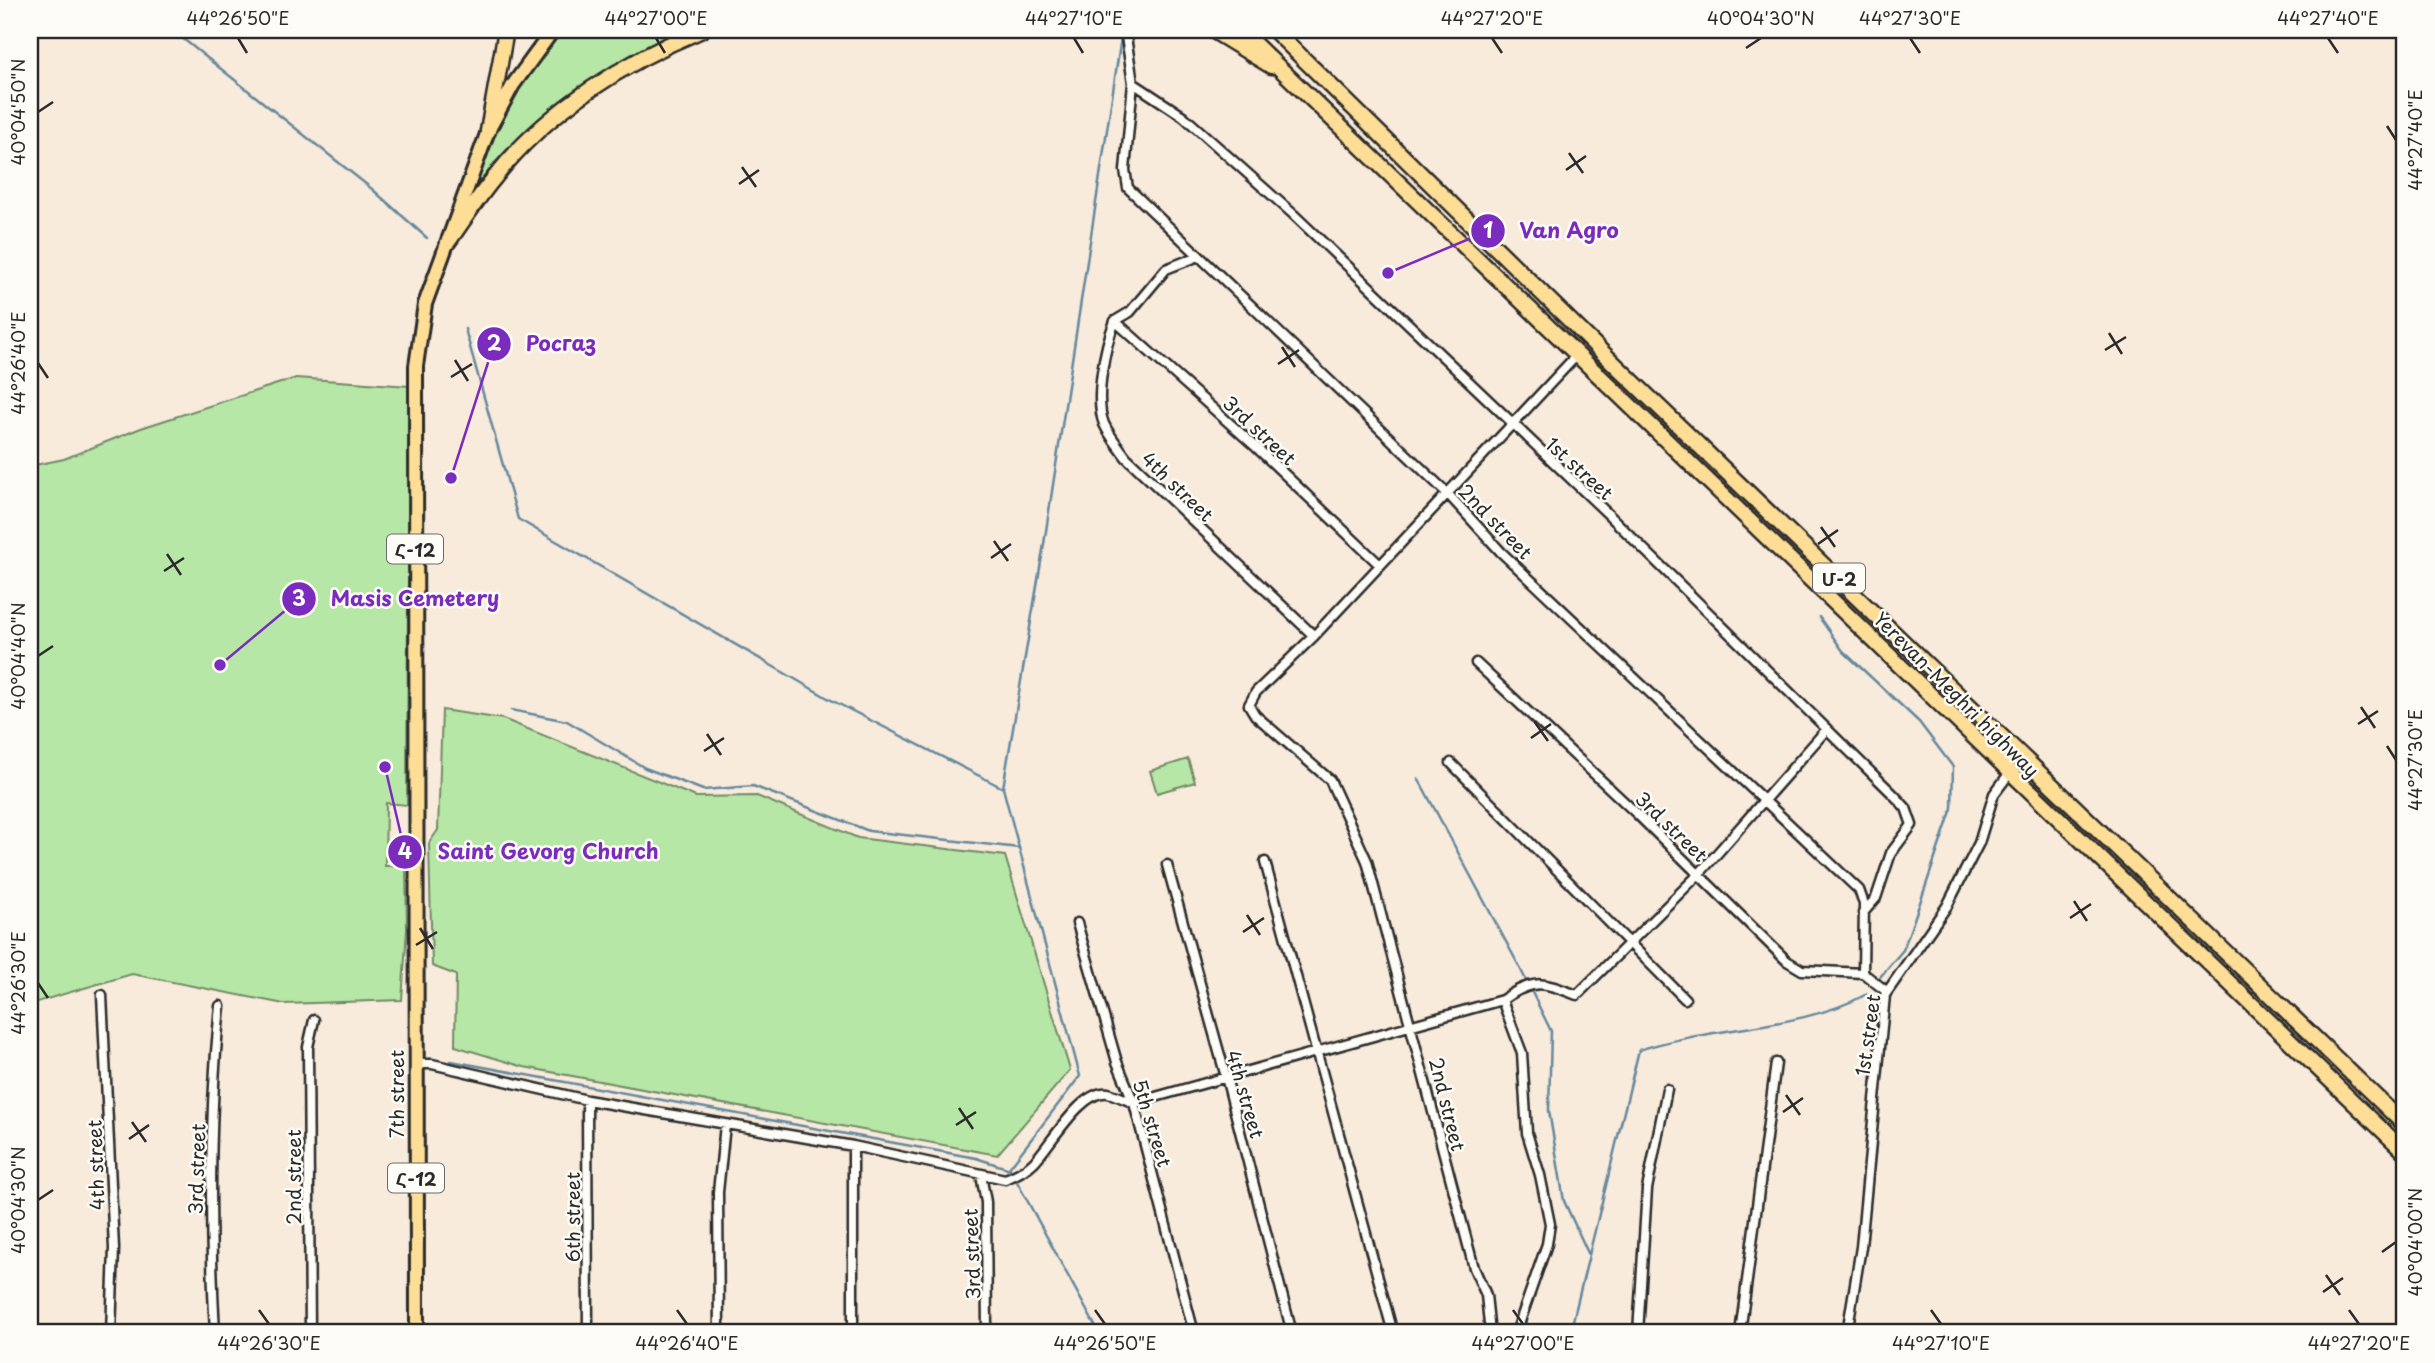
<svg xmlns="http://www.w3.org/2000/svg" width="2435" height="1363" font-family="'Playpen Sans','Noto Sans Armenian',sans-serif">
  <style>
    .green { fill: #b7e7a6; stroke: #718968; stroke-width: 2 }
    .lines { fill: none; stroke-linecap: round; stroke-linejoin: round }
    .stream { stroke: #65889e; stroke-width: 2.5 }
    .minor-casing { stroke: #2b2b2b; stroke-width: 13 }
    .primary-casing { stroke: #2b2b2b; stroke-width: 18 }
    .trunk-casing { stroke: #2b2b2b; stroke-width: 19 }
    .minor { stroke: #fdfcf7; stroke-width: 8 }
    .primary { stroke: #fedd96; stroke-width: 12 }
    .trunk { stroke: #fedd96; stroke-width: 14 }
    .ticks { fill: none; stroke: #2b2b2b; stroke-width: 2.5 }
    .labels { text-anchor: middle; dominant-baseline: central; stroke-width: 5; stroke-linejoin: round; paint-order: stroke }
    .shield { fill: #fdfcf7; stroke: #6a6a68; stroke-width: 2 }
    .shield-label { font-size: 18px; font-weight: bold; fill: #2b2b2b }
    .street-label { font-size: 19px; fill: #2b2b2b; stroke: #fdfcf7 }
    .leader { fill: none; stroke: #7b2cbf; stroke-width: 2.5 }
    .callout-dot { fill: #7b2cbf; stroke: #fdfcf7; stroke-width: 2.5 }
    .mark-label { font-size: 21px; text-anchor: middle; font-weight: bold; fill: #fff }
    .callout-label { font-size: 21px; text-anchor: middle; font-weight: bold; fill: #7b2cbf; stroke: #fdfcf7; stroke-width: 5; stroke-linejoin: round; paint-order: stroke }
    .neatline { fill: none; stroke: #2b2b2b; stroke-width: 2.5 }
    .ticks-label { font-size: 18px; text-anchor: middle; fill: #2b2b2b }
  </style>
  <rect width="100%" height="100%" fill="#f8ebdb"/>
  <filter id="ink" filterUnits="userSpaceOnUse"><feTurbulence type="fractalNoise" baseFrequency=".0143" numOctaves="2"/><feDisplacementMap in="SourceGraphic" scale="14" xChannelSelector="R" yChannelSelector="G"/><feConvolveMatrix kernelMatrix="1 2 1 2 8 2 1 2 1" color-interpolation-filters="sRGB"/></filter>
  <g filter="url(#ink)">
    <!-- green -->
    <path class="green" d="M 560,30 L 700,30 L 591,81 L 494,163 L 469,199 C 492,138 514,78 560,30 Z
      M 296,378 L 409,386 L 407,805 L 386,803 L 385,866 L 406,866 L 407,929 L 402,1000 L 284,1004 L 132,974 L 30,1004 L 30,466 L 64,459 L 141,428 Z
      M 442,710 L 503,719 L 696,797 L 757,796 L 858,838 L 1005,856 L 1070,1070 L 997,1155 L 524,1067 L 455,1046 L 456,975 L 432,966 L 429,843 L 438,830 Z
      M 1188,759 L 1195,782 L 1157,793 L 1150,771 Z"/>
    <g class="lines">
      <!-- stream -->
      <path class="stream" d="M 172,30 L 372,189 L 427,238
        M 465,329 L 518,519 L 833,701 L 1003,788 L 1080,1076 L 1009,1168
        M 1819,617 L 1843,651 L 1919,722 L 1953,767 L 1952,808 L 1922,897 L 1903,950 L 1880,977
        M 511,710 L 567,721 L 645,768 L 703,790 L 753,786 L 869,831 L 1019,848
        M 1418,778 L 1519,966 L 1551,1031 L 1549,1111 L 1564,1201 L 1588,1253
        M 1003,788 L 1044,544 L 1121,38
        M 451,1061 L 976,1158 L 1010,1169
        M 1015,1178 L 1099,1333
        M 1570,1333 L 1639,1050 C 1712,1026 1801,1030 1867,994"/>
      <defs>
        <path id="minor" d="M 1125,30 L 1133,83 L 1125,170 L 1128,188 L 1448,494 L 1501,552 L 1859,890 L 1864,904 L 1863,973
          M 1133,83 L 1183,116 L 1293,214 L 1609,515 L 1894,795 L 1906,808 L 1912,825 L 1891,853 L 1876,898 L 1863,913
          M 1115,321 C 1105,346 1094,399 1104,424 C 1109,435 1119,447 1126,457 L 1314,636
          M 1115,321 L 1256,447 L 1380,565
          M 1115,321 L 1130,312 L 1166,269 L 1199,256
          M 1476,663 L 1636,813 L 1787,961 L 1802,970 L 1863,973
          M 1451,763 L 1685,999
          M 1265,862 L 1393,1333
          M 1167,865 L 1226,1077 L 1292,1333
          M 1077,923 L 1117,1062 L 1134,1103 L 1194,1333
          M 1863,973 L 1886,991
          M 102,995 L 114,1248 L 111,1333
          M 1502,1000 L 1522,1053 L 1527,1133 L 1540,1175 L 1550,1224 L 1547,1244 L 1516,1333
          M 415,1064 L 432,1064 L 587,1100 L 853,1146 L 1005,1179 C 1016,1175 1026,1170 1034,1162 C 1051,1145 1081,1089 1108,1093 C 1117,1095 1126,1100 1134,1103 L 1502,1000 C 1534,978 1542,982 1577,995 L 1699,874 L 1827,729
          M 587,1100 L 588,1333
          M 853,1146 L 853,1333
          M 981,1175 L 986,1202 L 987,1333
          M 215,1333 C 209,1224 209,1115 220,1006
          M 310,1333 L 308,1047 L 314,1020
          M 719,1333 L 718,1192 L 725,1125
          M 1490,1333 L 1486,1295 L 1474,1268 L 1367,861 L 1330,780 L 1255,715 L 1249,705 L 1256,692 L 1314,636 L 1576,356
          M 1638,1333 L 1647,1189 L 1667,1089
          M 1740,1333 L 1776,1063
          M 1847,1333 L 1861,1247 L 1885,995 L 1947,906 L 1979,843 L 1994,794 L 2009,774"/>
        <path id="primary" d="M 417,1333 L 416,366 L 425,304 L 488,131 L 513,85 L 553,30"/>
        <path id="trunk" d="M 1212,30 L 1271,66
          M 1240,30 L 2405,1152
          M 1274,30 L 1602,352 L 2405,1125
          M 488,131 L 506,30
          M 448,242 C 464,220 478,197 495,177 C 546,111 626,61 702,30"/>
      </defs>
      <!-- minor casing -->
      <use href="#minor" class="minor-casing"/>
      <!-- primary casing -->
      <use href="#primary" class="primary-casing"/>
      <!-- trunk casing -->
      <use href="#trunk" class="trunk-casing"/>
      <!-- minor -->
      <use href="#minor" class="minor"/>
      <!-- primary -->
      <use href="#primary" class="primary"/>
      <!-- trunk -->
      <use href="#trunk" class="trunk"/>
    </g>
  </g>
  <!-- ticks -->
  <path class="ticks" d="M 238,38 L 247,53M 656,38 L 665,53M 1074,38 L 1083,53M 1492,38 L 1502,53M 1910,38 L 1920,53M 2328,38 L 2338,53M 1746,48 L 1761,38M 38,112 L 53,102M 2387,126 L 2396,140M 1569,153 L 1583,173M 742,167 L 756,187M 1566,170 L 1586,156M 739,184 L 759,170M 2109,333 L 2122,354M 1282,347 L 1295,367M 2105,350 L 2126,337M 455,360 L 468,381M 38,363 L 48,378M 1278,364 L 1299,350M 451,377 L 472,364M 1821,527 L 1835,547M 994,541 L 1008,561M 1818,544 L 1838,530M 167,554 L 181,575M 991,558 L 1011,544M 164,571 L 184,558M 38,656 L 53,646M 2361,707 L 2375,728M 1534,721 L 1548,741M 2358,724 L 2378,711M 707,734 L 721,755M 1531,738 L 1551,724M 2387,746 L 2396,760M 704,751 L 724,738M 2074,901 L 2087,921M 1247,915 L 1260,935M 2070,918 L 2091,904M 420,928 L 433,949M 1243,932 L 1264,918M 416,945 L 437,932M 38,983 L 48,998M 1786,1095 L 1800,1115M 959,1108 L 973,1129M 1783,1112 L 1803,1098M 132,1122 L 146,1142M 956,1125 L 976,1112M 129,1139 L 149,1125M 38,1200 L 53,1190M 2382,1252 L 2396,1242M 2326,1275 L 2340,1295M 2323,1292 L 2343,1278M 259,1310 L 269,1324M 677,1310 L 687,1324M 1095,1310 L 1105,1324M 1513,1310 L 1523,1324M 1931,1310 L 1941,1324M 2349,1310 L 2359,1324"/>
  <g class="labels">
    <!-- shield labels -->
    <g class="shield">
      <rect x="387" y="534.5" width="56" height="29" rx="5"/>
      <rect x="1813" y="563.5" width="52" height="29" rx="5"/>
      <rect x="388" y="1163.5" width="56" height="29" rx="5"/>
    </g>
    <g class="shield-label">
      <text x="415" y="549">Հ-12</text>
      <text x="1839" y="578">Մ-2</text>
      <text x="416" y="1178">Հ-12</text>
    </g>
    <!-- street labels -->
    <g class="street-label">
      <text transform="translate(1260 430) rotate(43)">3rd street</text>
      <text transform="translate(1580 468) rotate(42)">1st street</text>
      <text transform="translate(1178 486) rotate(44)">4th street</text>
      <text transform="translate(1496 521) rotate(46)">2nd street</text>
      <text transform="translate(1957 694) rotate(45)">Yerevan-Meghri highway</text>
      <text transform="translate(1672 826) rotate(44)">3rd street</text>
      <text transform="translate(1867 1035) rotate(-82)">1st street</text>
      <text transform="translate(396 1094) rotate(-90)">7th street</text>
      <text transform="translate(1246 1094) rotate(74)">4th street</text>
      <text transform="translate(1448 1104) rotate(76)">2nd street</text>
      <text transform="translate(1153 1123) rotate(73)">5th street</text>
      <text transform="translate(95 1165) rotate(-92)">4th street</text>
      <text transform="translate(196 1169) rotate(-88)">3rd street</text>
      <text transform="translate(293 1177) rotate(-90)">2nd street</text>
      <text transform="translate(572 1217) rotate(-90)">6th street</text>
      <text transform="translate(971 1254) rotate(-92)">3rd street</text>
    </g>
  </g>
  <!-- callouts -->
  <path class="leader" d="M1388 273L1488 231M451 478L494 344M220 665L299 599M385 767L405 852"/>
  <g class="callout-dot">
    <circle cx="1388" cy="273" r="7"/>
    <circle cx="451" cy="478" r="7"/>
    <circle cx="220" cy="665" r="7"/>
    <circle cx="385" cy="767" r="7"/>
    <circle cx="1488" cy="231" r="18"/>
    <circle cx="494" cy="344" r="18"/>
    <circle cx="299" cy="599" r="18"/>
    <circle cx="405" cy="852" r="18"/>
  </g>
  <g class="mark-label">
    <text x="1488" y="238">1</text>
    <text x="494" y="351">2</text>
    <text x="299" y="606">3</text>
    <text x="405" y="859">4</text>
  </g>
  <g class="callout-label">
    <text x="1569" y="238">Van Agro</text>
    <text x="561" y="351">Росгаз</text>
    <text x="415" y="606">Masis Cemetery</text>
    <text x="548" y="859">Saint Gevorg Church</text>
  </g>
  <!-- margin -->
  <rect width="2435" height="1363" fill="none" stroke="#fdfcf7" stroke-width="77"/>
  <rect x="38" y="38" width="2358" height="1286" class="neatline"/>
  <g class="ticks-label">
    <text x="238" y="25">44°26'50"E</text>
    <text x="656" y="25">44°27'00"E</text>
    <text x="1074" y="25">44°27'10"E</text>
    <text x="1492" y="25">44°27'20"E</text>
    <text x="1761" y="25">40°04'30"N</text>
    <text x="1910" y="25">44°27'30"E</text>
    <text x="2328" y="25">44°27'40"E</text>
    <text transform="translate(19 112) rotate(-90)" y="6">40°04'50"N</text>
    <text transform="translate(2416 140) rotate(-90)" y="6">44°27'40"E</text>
    <text transform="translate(19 363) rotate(-90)" y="6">44°26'40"E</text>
    <text transform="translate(19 656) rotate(-90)" y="6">40°04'40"N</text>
    <text transform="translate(2416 760) rotate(-90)" y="6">44°27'30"E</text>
    <text transform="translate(19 983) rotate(-90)" y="6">44°26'30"E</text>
    <text transform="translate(19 1200) rotate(-90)" y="6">40°04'30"N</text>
    <text transform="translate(2416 1242) rotate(-90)" y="6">40°04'00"N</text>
    <text x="269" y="1350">44°26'30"E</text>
    <text x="687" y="1350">44°26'40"E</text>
    <text x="1105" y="1350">44°26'50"E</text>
    <text x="1523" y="1350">44°27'00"E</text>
    <text x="1941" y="1350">44°27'10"E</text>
    <text x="2359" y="1350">44°27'20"E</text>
  </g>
</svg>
